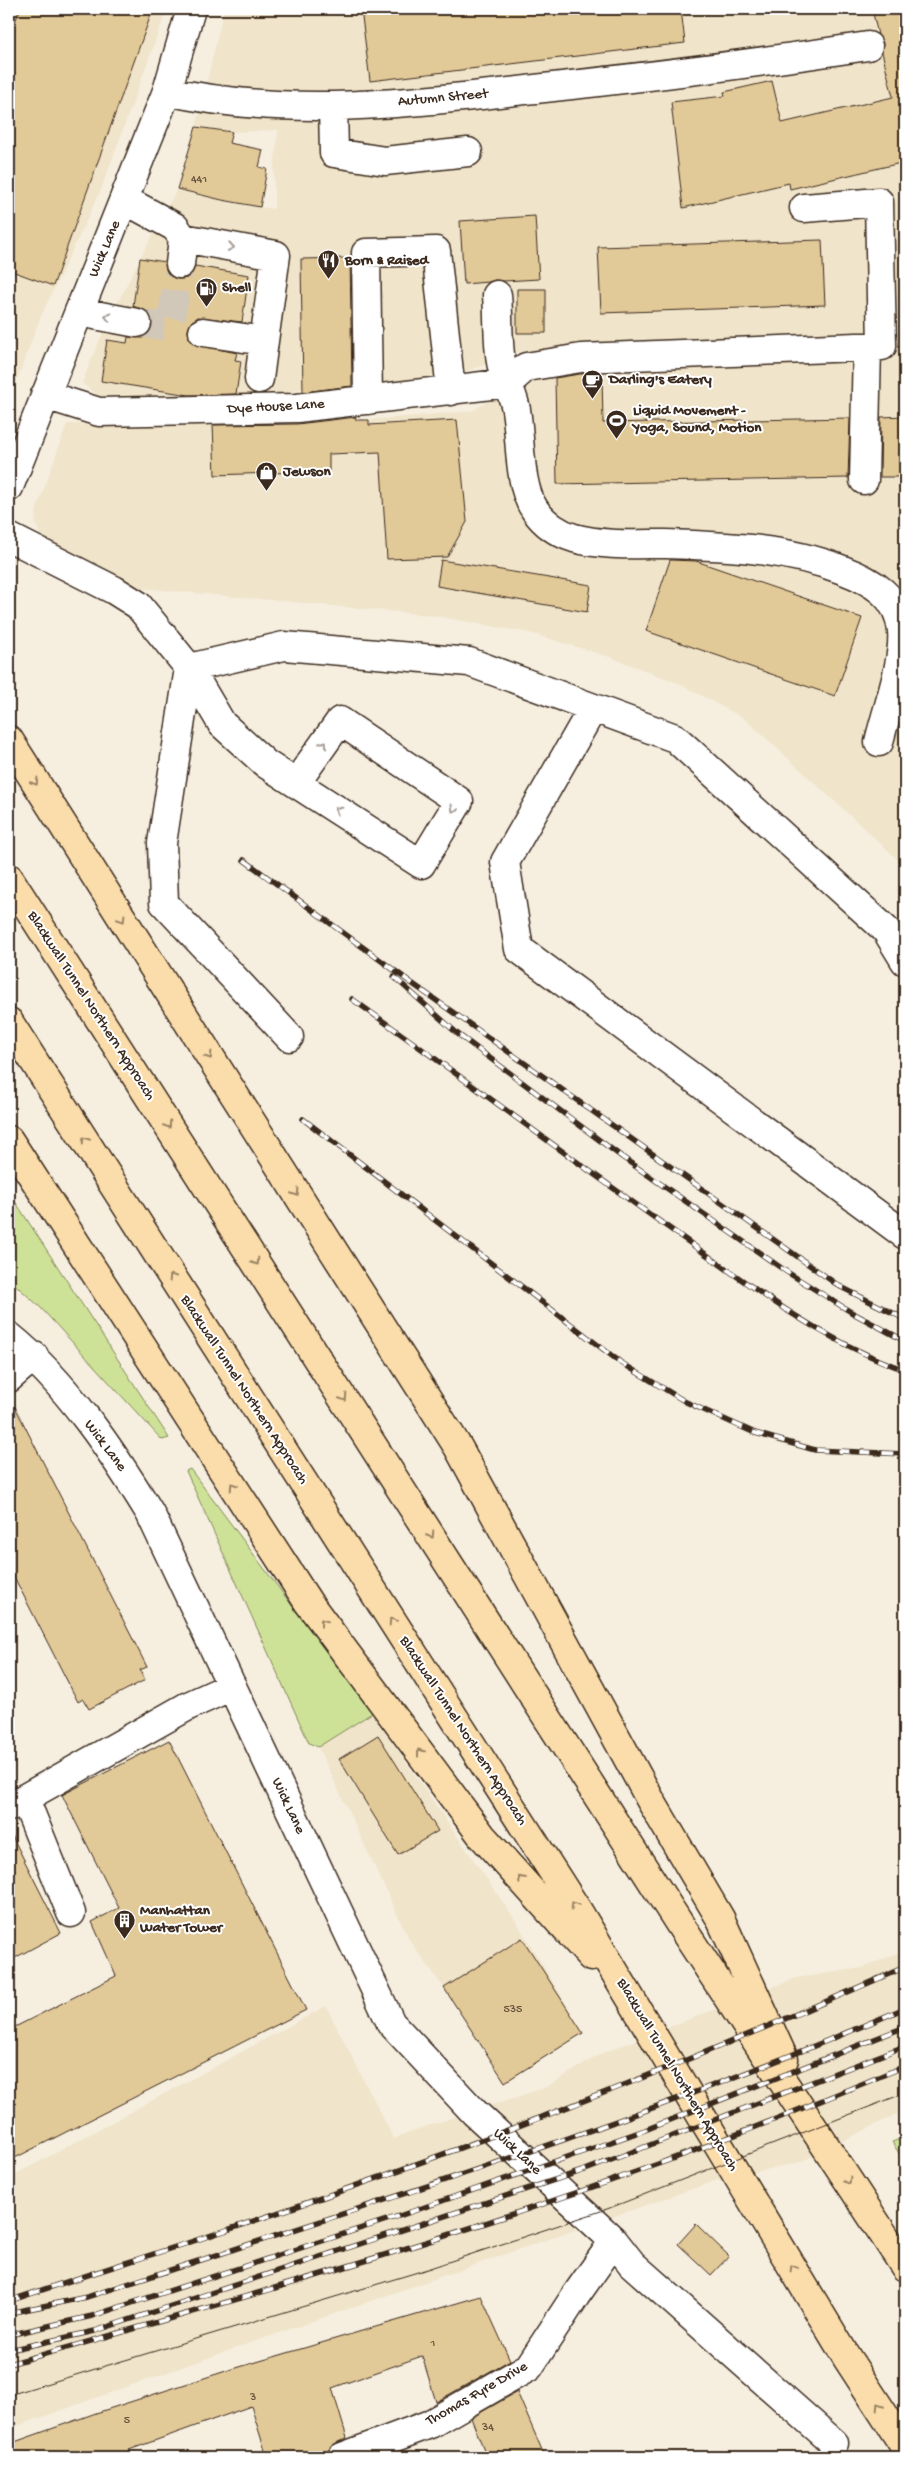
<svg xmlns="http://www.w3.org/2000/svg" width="914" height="2466" font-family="'Gochi Hand',sans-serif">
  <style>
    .built { fill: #f0e4ca }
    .green { fill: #cde297; stroke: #84865a }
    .building { fill: #e2c998; stroke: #3b2a1e }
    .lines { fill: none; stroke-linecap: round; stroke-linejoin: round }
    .minor-tunnel { stroke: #d1c8b9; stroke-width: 28; stroke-dasharray: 28 14; stroke-linecap: butt }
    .minor-casing { stroke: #3b2a1e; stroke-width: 31 }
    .highway-casing { stroke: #3b2a1e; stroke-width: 31 }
    .minor { stroke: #fff; stroke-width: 28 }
    .highway { stroke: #fbddab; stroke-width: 28 }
    .tram { stroke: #3b2a1e; stroke-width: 1 }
    .rail-casing { stroke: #3b2a1e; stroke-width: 5.5 }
    .rail { stroke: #fff; stroke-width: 4; stroke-dasharray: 11; stroke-linecap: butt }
    .oneway { stroke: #a79f9a }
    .oneway2 { stroke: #9b8464 }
    .labels { text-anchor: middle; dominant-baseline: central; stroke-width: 4; stroke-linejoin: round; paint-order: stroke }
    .number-label { font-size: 12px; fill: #65523c }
    .street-label { font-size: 15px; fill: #3b2a1e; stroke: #fff }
    .poi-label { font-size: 15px; font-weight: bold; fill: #3b2a1e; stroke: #fff; text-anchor: start }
  </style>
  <rect width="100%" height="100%" fill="#f6efe0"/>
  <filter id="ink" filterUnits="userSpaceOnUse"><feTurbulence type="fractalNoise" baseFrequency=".02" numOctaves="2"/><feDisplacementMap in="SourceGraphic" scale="10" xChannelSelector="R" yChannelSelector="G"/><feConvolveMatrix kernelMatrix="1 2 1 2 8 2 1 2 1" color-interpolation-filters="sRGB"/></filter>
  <g filter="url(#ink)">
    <!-- built -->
    <path class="built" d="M 9,9 L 167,9 L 101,190 L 40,318 L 9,402 Z
      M 224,9 L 905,9 L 905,866 L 745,719 L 678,683 L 610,657 L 530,633 L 429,615 L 140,588 L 41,536 L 35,523 L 37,508 L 67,424 L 213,426 L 369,420 L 472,411 L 526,379 L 520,352 L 467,371 L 355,387 L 303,388 L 292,392 L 242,400 L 99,397 L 82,383 L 99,341 L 133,272 L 177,189 L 232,203 L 274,209 L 274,170 L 278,130 L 232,132 L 196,127 Z
      M 372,1713 L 516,1921 L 583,2033 L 505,2082 L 444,1988 L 410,1941 L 318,1747 Z
      M 905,1950 L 905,2110 L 801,2162 L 718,2180 L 233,2349 L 9,2429 L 9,2178 L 326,2006 L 394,2139 L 406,2133 L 547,2087 L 602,2053 L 796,1978 L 862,1968 Z"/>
    <!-- green -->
    <path class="green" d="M 9,1192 L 169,1438 L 162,1440 L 40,1307 L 9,1279 Z
      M 190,1469 L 372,1713 L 318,1747 L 309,1743 L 186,1471 Z
      M 905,2137 L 905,2163 L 892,2142 Z"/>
    <!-- building -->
    <path class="building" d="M 20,9 L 153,9 L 53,286 L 9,270 L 9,38 Z
      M 361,9 L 681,9 L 685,43 L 370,81 Z
      M 872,9 L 905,9 L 905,162 L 790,189 L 789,183 L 683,208 L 671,102 L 725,96 L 724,92 L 772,81 L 782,123 L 893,97 L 882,52 L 883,43 L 878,35 Z
      M 196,127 L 232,132 L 229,143 L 263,150 L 259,167 L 267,169 L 260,207 L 222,200 L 177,189 Z
      M 535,216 L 539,279 L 504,281 L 495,280 L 488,282 L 464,284 L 460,221 Z
      M 822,240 L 825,305 L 601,313 L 598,247 Z
      M 140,258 L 165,262 L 166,271 L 170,276 L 178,279 L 187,278 L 192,274 L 195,266 L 249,275 L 242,322 L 198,317 L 191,322 L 188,330 L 189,338 L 194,344 L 237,353 L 235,360 L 241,361 L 236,394 L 189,395 L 101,381 L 107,340 L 127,343 L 128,337 L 143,338 L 149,333 L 152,326 L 152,318 L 148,312 L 133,306 Z
      M 350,258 L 352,386 L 303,392 L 301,259 Z
      M 517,289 L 546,289 L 546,333 L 517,333 Z
      M 580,374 L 602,374 L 603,423 L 850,418 L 848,478 L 557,484 L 555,378 Z
      M 905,416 L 905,477 L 880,477 L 881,417 Z
      M 356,417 L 356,420 L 369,420 L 369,425 L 457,420 L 467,522 L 447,557 L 387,559 L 380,452 L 329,454 L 329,471 L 215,475 L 213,425 L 297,424 Z
      M 441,560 L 591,585 L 587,612 L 437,586 Z
      M 670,560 L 696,561 L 862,618 L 835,696 L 646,631 Z
      M 9,1395 L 147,1667 L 140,1670 L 145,1680 L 89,1709 L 83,1699 L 78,1702 L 9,1567 Z
      M 378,1735 L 438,1831 L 398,1855 L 339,1759 Z
      M 169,1740 L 306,2010 L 9,2161 L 9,2030 L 116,1976 L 92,1922 L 119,1908 L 62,1795 Z
      M 9,1830 L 61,1933 L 9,1961 Z
      M 522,1938 L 583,2033 L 505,2082 L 444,1988 Z
      M 696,2224 L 729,2256 L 711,2275 L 678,2244 Z
      M 481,2296 L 510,2360 L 436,2402 L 422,2356 L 332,2388 L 347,2438 L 336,2443 L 328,2451 L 311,2457 L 267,2457 L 251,2406 L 129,2450 L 131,2457 L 9,2457 L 9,2444 L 96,2413 L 226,2371 Z
      M 517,2392 L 545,2457 L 487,2457 L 471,2418 Z"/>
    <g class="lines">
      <!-- minor-tunnel -->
      <path class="minor-tunnel" d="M 137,323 L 170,327 L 180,264"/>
      <defs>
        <path id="minor" d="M 167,91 C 288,118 414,103 535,89 C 647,77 757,63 868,46
          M 333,106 L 334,153 L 385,161 L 468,152
          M 125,200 L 175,227 L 183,238 L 180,264
          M 183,238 L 276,255 L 264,341 L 203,332
          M 497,295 C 499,318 497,345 502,367 C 505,382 514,395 516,410 C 521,438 518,486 535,510 C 544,523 558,533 574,538 C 602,546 636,544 665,544 C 725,546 786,548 843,570 C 872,581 899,596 902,631 C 905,660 886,712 879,742
          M 79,312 L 137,323
          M 259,379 L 264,341
          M 45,395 L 99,412 L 297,408 L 508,383 L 526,367 L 581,358 L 882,346 L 879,202 L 804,208
          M 368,400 L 366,253 L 436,251 L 451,391
          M 864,480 L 867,347
          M 9,487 L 167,91 L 191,9
          M 9,537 L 114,590 L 138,605 L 189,668 L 222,724 L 266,764 L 421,864 L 459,801 L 340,721 L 296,783
          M 189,668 L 284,646 L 469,662 L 675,738 L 886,930 L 905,961
          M 189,668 L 162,843 L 164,903 L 289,1037
          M 593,708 L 505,862 L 519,949 L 905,1235
          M 9,1336 C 65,1381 113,1452 150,1513 L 391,2023 L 474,2112 L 614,2241 L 632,2264 L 834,2443
          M 9,1378 L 34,1356
          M 25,1799 L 71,1913
          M 9,1807 L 188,1706 L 232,1686
          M 342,2457 L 430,2424 L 529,2367 L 576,2295 L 614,2241"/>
        <path id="highway" d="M 9,740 L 458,1447 L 651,1801 L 720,1918 L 784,2059
          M 9,878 L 686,1934 L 905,2267
          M 9,1022 L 578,1911 L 847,2358 L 905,2447
          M 9,1140 L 308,1602 L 482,1836 L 591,1957"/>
      </defs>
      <!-- minor casing -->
      <use href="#minor" class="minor-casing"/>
      <!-- highway casing -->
      <use href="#highway" class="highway-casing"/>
      <!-- minor -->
      <use href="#minor" class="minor"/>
      <!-- highway -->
      <use href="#highway" class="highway"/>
      <!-- tram -->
      <path class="tram" d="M 9,2395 L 418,2272 L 607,2209 L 905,2093"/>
      <defs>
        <path id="rail" d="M 244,860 L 413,984 L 839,1286 L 905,1319
          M 394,977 L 459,1035 L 622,1157 L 787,1272 L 851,1312 L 905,1341
          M 352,999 C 461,1076 567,1156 676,1233 C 748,1284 821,1341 905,1370
          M 303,1119 L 620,1362 L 686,1402 L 755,1433 L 815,1450 L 905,1454
          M 9,2301 C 80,2277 152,2255 224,2231 C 455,2154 682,2066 905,1967
          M 9,2313 L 87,2297 C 362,2207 639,2123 905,2008
          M 9,2335 L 92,2316 L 402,2215 L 645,2130 L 905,2027
          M 9,2350 L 95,2331 L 588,2169 L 905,2046
          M 9,2364 C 227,2303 445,2241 658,2164 C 741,2134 824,2100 905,2066"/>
      </defs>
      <!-- rail casing -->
      <use href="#rail" class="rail-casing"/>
      <!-- rail -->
      <use href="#rail" class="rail"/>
    </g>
    <!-- one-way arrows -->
    <defs><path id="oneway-chevron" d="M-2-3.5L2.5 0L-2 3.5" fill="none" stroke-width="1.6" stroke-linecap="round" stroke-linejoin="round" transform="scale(1.25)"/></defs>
    <g class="oneway">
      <use href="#oneway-chevron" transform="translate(231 247) rotate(10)"/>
      <use href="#oneway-chevron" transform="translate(108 317) rotate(-168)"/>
      <use href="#oneway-chevron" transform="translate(324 744) rotate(-54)"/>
      <use href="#oneway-chevron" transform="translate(454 809) rotate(121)"/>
      <use href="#oneway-chevron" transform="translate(338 810) rotate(-147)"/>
    </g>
    <g class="oneway2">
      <use href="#oneway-chevron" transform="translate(35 782) rotate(58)"/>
      <use href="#oneway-chevron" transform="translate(122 919) rotate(58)"/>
      <use href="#oneway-chevron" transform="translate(209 1056) rotate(58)"/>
      <use href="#oneway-chevron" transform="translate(168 1125) rotate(57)"/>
      <use href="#oneway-chevron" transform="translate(85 1140) rotate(-123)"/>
      <use href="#oneway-chevron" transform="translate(296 1193) rotate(58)"/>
      <use href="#oneway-chevron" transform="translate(256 1262) rotate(57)"/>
      <use href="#oneway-chevron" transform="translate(172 1277) rotate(-123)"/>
      <use href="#oneway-chevron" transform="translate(344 1398) rotate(57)"/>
      <use href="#oneway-chevron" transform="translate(233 1486) rotate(-123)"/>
      <use href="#oneway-chevron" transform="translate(431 1535) rotate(57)"/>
      <use href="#oneway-chevron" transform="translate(392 1621) rotate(-123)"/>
      <use href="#oneway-chevron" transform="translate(323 1622) rotate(-127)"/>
      <use href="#oneway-chevron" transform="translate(420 1752) rotate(-127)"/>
      <use href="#oneway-chevron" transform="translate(521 1879) rotate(-132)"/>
      <use href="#oneway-chevron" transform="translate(574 1905) rotate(-122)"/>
      <use href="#oneway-chevron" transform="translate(848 2181) rotate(57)"/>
      <use href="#oneway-chevron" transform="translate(793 2268) rotate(-121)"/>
      <use href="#oneway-chevron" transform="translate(879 2406) rotate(-123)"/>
    </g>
  </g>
  <!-- icons -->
  <defs>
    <symbol id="restaurant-pin" viewBox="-11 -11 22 30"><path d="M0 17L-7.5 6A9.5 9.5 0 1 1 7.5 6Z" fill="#3b2a1e" stroke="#fff"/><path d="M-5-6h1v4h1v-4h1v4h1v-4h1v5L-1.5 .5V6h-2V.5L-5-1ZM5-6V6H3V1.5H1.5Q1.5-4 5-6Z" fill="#fff"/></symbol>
    <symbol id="fuel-pin" viewBox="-11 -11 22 30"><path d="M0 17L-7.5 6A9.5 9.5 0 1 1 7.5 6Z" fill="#3b2a1e" stroke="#fff"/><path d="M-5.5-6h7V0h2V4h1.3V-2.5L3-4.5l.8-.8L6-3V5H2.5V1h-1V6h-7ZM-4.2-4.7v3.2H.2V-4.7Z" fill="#fff"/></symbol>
    <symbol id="cafe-pin" viewBox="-11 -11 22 30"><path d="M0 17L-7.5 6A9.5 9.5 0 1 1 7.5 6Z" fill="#3b2a1e" stroke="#fff"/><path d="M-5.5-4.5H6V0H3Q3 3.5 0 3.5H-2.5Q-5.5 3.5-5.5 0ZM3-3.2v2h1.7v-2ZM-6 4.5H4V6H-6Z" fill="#fff"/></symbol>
    <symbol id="stadium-pin" viewBox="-11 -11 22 30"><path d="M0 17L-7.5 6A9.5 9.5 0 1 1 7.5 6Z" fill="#3b2a1e" stroke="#fff"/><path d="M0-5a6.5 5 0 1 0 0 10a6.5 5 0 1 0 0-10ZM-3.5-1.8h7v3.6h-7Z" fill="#fff"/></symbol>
    <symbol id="shop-pin" viewBox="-11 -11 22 30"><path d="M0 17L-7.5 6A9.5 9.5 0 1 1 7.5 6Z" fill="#3b2a1e" stroke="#fff"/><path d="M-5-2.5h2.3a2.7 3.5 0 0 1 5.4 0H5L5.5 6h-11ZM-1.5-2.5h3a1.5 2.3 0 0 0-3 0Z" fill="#fff"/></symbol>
    <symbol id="building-pin" viewBox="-11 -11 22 30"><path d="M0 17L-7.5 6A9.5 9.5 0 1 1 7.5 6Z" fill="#3b2a1e" stroke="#fff"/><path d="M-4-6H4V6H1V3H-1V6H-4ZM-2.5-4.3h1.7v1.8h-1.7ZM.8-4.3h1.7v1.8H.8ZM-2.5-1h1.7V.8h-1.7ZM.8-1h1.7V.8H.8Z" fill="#fff"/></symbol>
  </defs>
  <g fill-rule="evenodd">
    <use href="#restaurant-pin" x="316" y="248" width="25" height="34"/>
    <use href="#fuel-pin" x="194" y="276" width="25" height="34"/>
    <use href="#cafe-pin" x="580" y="368" width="25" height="34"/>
    <use href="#stadium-pin" x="604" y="408" width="25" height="34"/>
    <use href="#shop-pin" x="254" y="460" width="25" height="34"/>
    <use href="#building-pin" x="112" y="1908" width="25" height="34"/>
  </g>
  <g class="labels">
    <!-- number labels -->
    <g class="number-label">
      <text x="199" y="180">441</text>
      <text x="513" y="2010">535</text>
      <text x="433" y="2344">1</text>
      <text x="253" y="2398">3</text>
      <text x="127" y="2421">5</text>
      <text x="488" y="2428">34</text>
    </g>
    <!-- street labels -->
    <g class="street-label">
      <text transform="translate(443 98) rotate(-5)">Autumn Street</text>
      <text transform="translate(105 249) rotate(-67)">Wick Lane</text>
      <text transform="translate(276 407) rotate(-3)">Dye House Lane</text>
      <text transform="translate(91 1006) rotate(57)">Blackwall Tunnel Northern Approach</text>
      <text transform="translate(244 1390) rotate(57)">Blackwall Tunnel Northern Approach</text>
      <text transform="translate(105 1446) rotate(53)">Wick Lane</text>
      <text transform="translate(463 1731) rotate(57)">Blackwall Tunnel Northern Approach</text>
      <text transform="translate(288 1806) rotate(65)">Wick Lane</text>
      <text transform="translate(677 2075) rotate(59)">Blackwall Tunnel Northern Approach</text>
      <text transform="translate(517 2152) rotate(43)">Wick Lane</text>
      <text transform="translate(477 2394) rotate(-30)">Thomas Fyre Drive</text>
    </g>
    <!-- poi labels -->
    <g class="poi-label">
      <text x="345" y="261">Born &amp; Raised</text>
      <text x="222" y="288">Shell</text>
      <text x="609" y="380">Darling's Eatery</text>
      <text x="633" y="411">Liquid Movement -<tspan x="633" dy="17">Yoga, Sound, Motion</tspan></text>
      <text x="283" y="472">Jewson</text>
      <text x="140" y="1911">Manhattan<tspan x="140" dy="17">Water Tower</tspan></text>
    </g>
  </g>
  <!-- margin -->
  <rect width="914" height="2466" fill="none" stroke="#fff" stroke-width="30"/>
  <rect x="15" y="15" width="884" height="2436" fill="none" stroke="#3b2a1e" stroke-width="2" filter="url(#ink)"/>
</svg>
